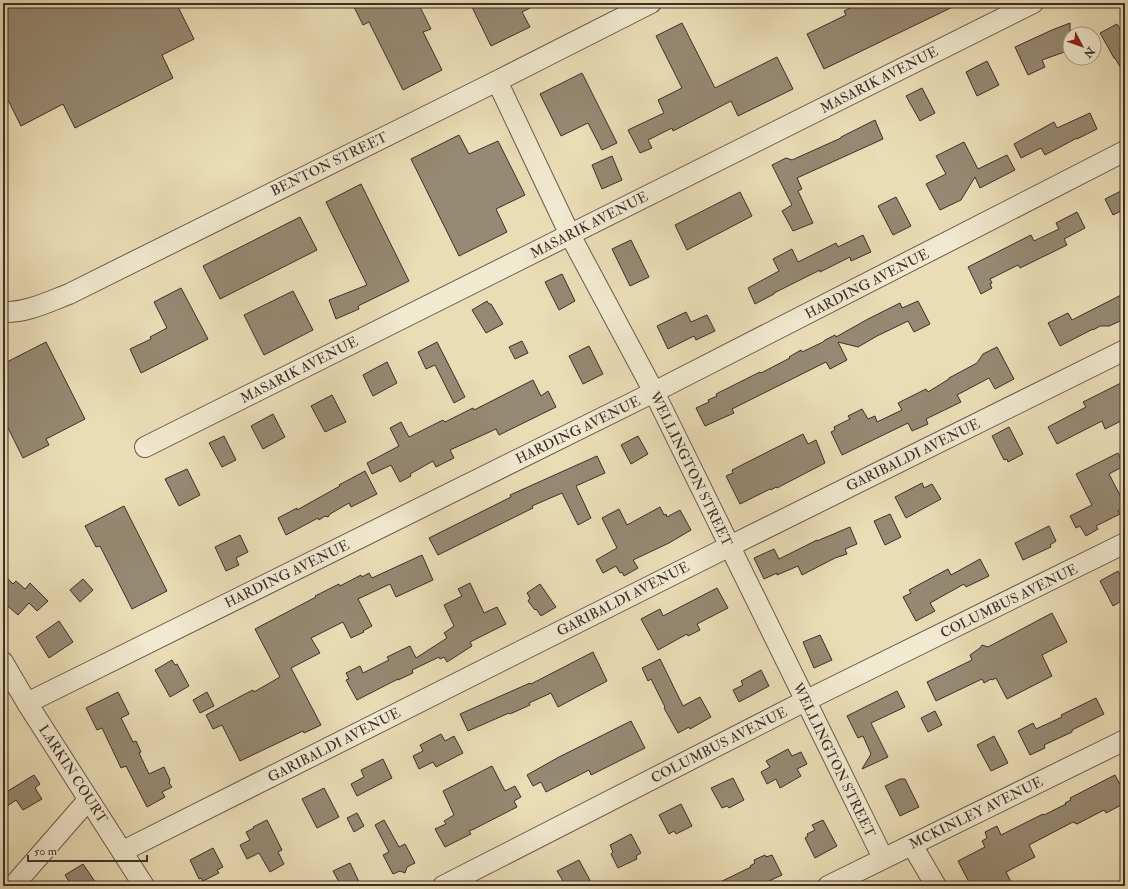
<svg xmlns="http://www.w3.org/2000/svg" width="1128" height="889" font-family="'IM FELL Double Pica',serif">
  <style>
    .building { fill: #968973; stroke: #3c2f2a }
    .lines { fill: none; stroke-linecap: round; stroke-linejoin: round }
    .minor-casing { stroke: #685a4d; stroke-width: 22 }
    .minor { stroke: #f1e9d0; stroke-width: 20 }
    .labels { text-anchor: middle; dominant-baseline: central; stroke-width: 4; stroke-linejoin: round; paint-order: stroke }
    .street-label { font-size: 14px; fill: #3c2f2a; stroke: #f1e9d0 }
  </style>
  <rect width="100%" height="100%" fill="#eaddb6"/>
  <filter id="stains"><feTurbulence type="fractalNoise" baseFrequency=".005" numOctaves="4"/><feColorMatrix values="0 0 0 0 .2 0 0 0 0 .09 0 0 0 0 .02 0 0 0 .5 -.17"/></filter>
  <radialGradient id="worn" r=".72"><stop offset=".6" stop-color="#630" stop-opacity="0"/><stop offset="1" stop-color="#630" stop-opacity=".3"/></radialGradient>
  <!-- building -->
  <path class="building" d="M 5,3 L 176,3 L 194,39 L 162,55 L 173,78 L 75,128 L 63,104 L 21,126 L 3,90 L 3,13 L 8,10 Z
    M 352,3 L 418,3 L 431,29 L 423,32 L 442,70 L 403,90 L 369,22 L 363,25 Z
    M 470,3 L 540,3 L 522,12 L 530,27 L 491,46 Z
    M 860,3 L 961,3 L 824,69 L 807,34 L 846,15 L 844,11 Z
    M 682,23 L 715,88 L 777,57 L 793,89 L 738,116 L 731,101 L 673,131 L 672,128 L 648,140 L 652,148 L 640,153 L 628,130 L 664,113 L 658,100 L 682,88 L 656,36 Z
    M 1070,23 L 1070,50 L 1042,60 L 1045,67 L 1028,75 L 1015,47 L 1052,30 Z
    M 1117,24 L 1121,31 L 1125,29 L 1125,75 L 1115,58 L 1114,58 L 1100,33 Z
    M 987,61 L 999,85 L 977,96 L 966,72 Z
    M 582,73 L 617,143 L 602,150 L 588,123 L 561,136 L 540,94 Z
    M 922,88 L 935,113 L 920,121 L 906,96 Z
    M 1090,113 L 1097,129 L 1077,139 L 1077,138 L 1045,155 L 1041,148 L 1021,158 L 1014,144 L 1054,122 L 1057,128 Z
    M 875,120 L 883,139 L 797,178 L 802,189 L 798,191 L 813,223 L 793,231 L 782,211 L 792,205 L 772,165 L 786,158 L 792,160 L 841,138 L 841,137 Z
    M 459,135 L 469,154 L 498,141 L 525,195 L 496,209 L 507,232 L 459,256 L 411,159 Z
    M 964,142 L 978,169 L 1007,155 L 1015,170 L 980,188 L 975,177 L 961,200 L 940,210 L 926,184 L 946,174 L 936,156 Z
    M 612,156 L 622,180 L 602,189 L 592,165 Z
    M 361,184 L 409,281 L 358,306 L 359,309 L 336,319 L 329,300 L 367,285 L 326,202 Z
    M 1125,189 L 1125,209 L 1113,215 L 1105,199 Z
    M 740,192 L 752,216 L 687,250 L 675,225 Z
    M 896,197 L 911,226 L 893,235 L 878,206 Z
    M 1077,212 L 1085,228 L 1064,239 L 1067,245 L 1020,268 L 1018,265 L 990,279 L 992,283 L 990,284 L 992,288 L 981,294 L 968,267 L 1031,235 L 1034,241 L 1059,229 L 1056,223 Z
    M 300,217 L 317,250 L 220,299 L 203,266 Z
    M 863,235 L 871,252 L 851,261 L 850,257 L 820,272 L 820,270 L 774,293 L 774,294 L 755,304 L 748,288 L 779,271 L 773,259 L 792,249 L 798,262 L 836,243 L 838,247 Z
    M 631,240 L 649,277 L 630,286 L 612,249 Z
    M 562,274 L 575,301 L 559,310 L 545,282 Z
    M 181,288 L 208,339 L 141,373 L 130,349 L 151,339 L 150,337 L 167,328 L 154,302 Z
    M 293,291 L 313,330 L 264,355 L 244,315 Z
    M 1125,293 L 1125,319 L 1109,326 L 1100,326 L 1093,330 L 1093,329 L 1060,346 L 1048,323 L 1068,313 L 1072,320 Z
    M 487,301 L 489,304 L 491,304 L 503,324 L 486,333 L 472,310 Z
    M 918,301 L 930,324 L 914,332 L 908,321 L 877,336 L 858,347 L 838,342 L 847,360 L 830,369 L 826,362 L 732,409 L 734,413 L 705,426 L 696,408 L 709,402 L 708,400 L 717,396 L 716,394 L 760,372 L 761,373 L 790,358 L 789,357 L 801,350 L 802,352 L 823,342 L 825,340 L 835,335 L 836,337 L 868,319 L 900,303 L 902,308 Z
    M 686,312 L 691,322 L 707,315 L 715,331 L 696,340 L 694,336 L 668,349 L 657,326 Z
    M 522,341 L 528,353 L 515,359 L 509,347 Z
    M 46,342 L 85,419 L 46,439 L 49,445 L 23,458 L 3,418 L 3,364 Z
    M 437,342 L 465,397 L 454,403 L 435,365 L 426,369 L 418,352 Z
    M 589,346 L 603,374 L 583,384 L 569,356 Z
    M 997,347 L 1014,379 L 995,389 L 989,378 L 957,395 L 961,402 L 926,419 L 928,424 L 912,431 L 908,423 L 842,455 L 831,432 L 835,430 L 834,427 L 850,419 L 848,416 L 862,409 L 868,419 L 875,416 L 877,422 L 902,410 L 898,403 L 926,389 L 928,392 L 949,379 L 949,378 L 977,363 L 983,354 Z
    M 387,362 L 397,383 L 373,396 L 363,375 Z
    M 533,380 L 541,396 L 548,391 L 556,407 L 499,435 L 496,429 L 450,450 L 454,458 L 436,467 L 433,461 L 410,474 L 411,476 L 400,482 L 391,465 L 372,474 L 367,463 L 399,446 L 390,428 L 401,422 L 409,437 L 443,420 L 445,422 L 473,408 L 474,410 Z
    M 1125,381 L 1125,419 L 1105,429 L 1102,421 L 1057,444 L 1048,427 L 1086,407 L 1083,402 Z
    M 332,395 L 346,422 L 325,432 L 311,406 Z
    M 273,414 L 285,437 L 263,449 L 251,426 Z
    M 1009,427 L 1023,454 L 1008,462 L 1007,459 L 1004,460 L 992,436 Z
    M 803,434 L 808,444 L 816,440 L 825,463 L 777,488 L 776,487 L 771,490 L 770,489 L 740,504 L 726,476 L 733,473 L 732,470 Z
    M 224,436 L 236,460 L 222,467 L 209,443 Z
    M 638,436 L 648,454 L 631,464 L 621,445 Z
    M 1118,453 L 1124,466 L 1109,474 L 1125,505 L 1125,508 L 1118,511 L 1120,514 L 1096,526 L 1098,529 L 1086,536 L 1080,526 L 1076,528 L 1070,516 L 1092,505 L 1076,474 Z
    M 597,456 L 605,473 L 576,486 L 591,518 L 578,525 L 562,493 L 532,506 L 533,508 L 438,555 L 429,538 L 511,497 L 510,495 Z
    M 187,469 L 200,495 L 179,506 L 165,479 Z
    M 365,471 L 377,494 L 351,507 L 349,503 L 330,514 L 328,517 L 325,516 L 319,520 L 318,518 L 286,535 L 278,518 L 297,508 L 297,510 L 340,486 L 339,485 Z
    M 922,483 L 924,488 L 932,484 L 941,499 L 906,518 L 895,497 Z
    M 124,506 L 167,591 L 132,609 L 100,546 L 96,547 L 85,526 Z
    M 660,507 L 664,515 L 666,514 L 667,517 L 680,510 L 691,530 L 669,543 L 633,560 L 638,568 L 624,576 L 622,572 L 620,573 L 616,566 L 603,573 L 596,560 L 617,548 L 602,518 L 619,509 L 627,525 Z
    M 890,514 L 901,537 L 885,545 L 874,521 Z
    M 1049,526 L 1056,541 L 1050,545 L 1051,547 L 1023,560 L 1015,543 Z
    M 850,527 L 857,544 L 845,549 L 847,554 L 835,558 L 802,575 L 798,566 L 777,575 L 777,573 L 764,579 L 754,558 L 774,549 L 779,559 L 817,540 L 817,541 Z
    M 240,535 L 248,552 L 236,558 L 239,565 L 226,571 L 215,547 Z
    M 422,555 L 433,580 L 396,597 L 390,584 L 358,599 L 372,626 L 363,631 L 364,632 L 351,638 L 343,622 L 311,638 L 320,653 L 291,668 L 321,725 L 304,733 L 303,731 L 240,761 L 222,725 L 213,729 L 206,715 L 243,695 L 253,690 L 254,692 L 280,677 L 255,629 L 316,597 L 315,596 L 339,584 L 340,586 L 361,575 L 362,577 L 369,573 L 372,578 Z
    M 980,559 L 989,576 L 966,587 L 964,584 L 930,603 L 935,611 L 916,621 L 903,597 L 911,593 L 909,590 L 948,569 L 951,575 Z
    M 1118,571 L 1125,584 L 1125,599 L 1113,606 L 1100,581 Z
    M 3,574 L 13,584 L 16,581 L 25,589 L 30,583 L 48,601 L 37,611 L 29,603 L 18,615 L 3,602 Z
    M 83,579 L 93,590 L 80,602 L 70,590 Z
    M 470,583 L 484,613 L 497,607 L 506,624 L 470,642 L 472,646 L 447,662 L 444,657 L 440,659 L 439,657 L 412,670 L 413,673 L 398,680 L 398,679 L 357,700 L 346,680 L 349,679 L 346,673 L 360,666 L 363,673 L 389,660 L 387,657 L 410,646 L 416,658 L 447,638 L 444,633 L 454,626 L 444,605 L 462,596 L 458,589 Z
    M 540,584 L 556,607 L 541,616 L 536,609 L 535,610 L 528,601 L 530,598 L 527,593 Z
    M 717,588 L 728,608 L 697,624 L 700,630 L 688,636 L 687,634 L 658,650 L 641,619 L 660,609 L 663,616 Z
    M 1052,613 L 1067,642 L 1042,655 L 1052,676 L 1007,699 L 996,678 L 992,680 L 991,679 L 984,683 L 982,679 L 936,701 L 927,682 L 972,660 L 970,655 L 980,648 L 982,645 L 988,647 Z
    M 59,621 L 73,642 L 49,658 L 36,637 Z
    M 820,635 L 832,660 L 814,668 L 803,642 Z
    M 593,652 L 607,681 L 558,707 L 551,693 L 529,703 L 530,705 L 510,714 L 509,713 L 468,731 L 460,714 L 530,683 L 531,684 Z
    M 660,659 L 683,706 L 700,697 L 711,717 L 690,729 L 689,727 L 678,733 L 664,708 L 665,707 L 651,679 L 648,681 L 642,668 Z
    M 172,660 L 175,665 L 177,664 L 189,686 L 170,697 L 155,670 Z
    M 761,670 L 769,686 L 739,702 L 733,690 L 743,685 L 741,681 Z
    M 897,691 L 905,707 L 871,723 L 888,757 L 862,769 L 871,754 L 863,736 L 858,738 L 847,716 Z
    M 118,692 L 129,714 L 121,718 L 133,742 L 136,741 L 141,752 L 139,753 L 149,774 L 164,767 L 170,780 L 169,783 L 172,787 L 162,792 L 165,797 L 147,807 L 126,766 L 121,768 L 102,728 L 97,730 L 86,708 Z
    M 207,692 L 214,706 L 200,713 L 193,700 Z
    M 1096,698 L 1104,714 L 1072,730 L 1072,732 L 1044,745 L 1045,748 L 1030,755 L 1018,731 L 1033,723 L 1036,729 L 1062,717 L 1061,715 Z
    M 935,711 L 942,725 L 928,732 L 921,718 Z
    M 631,721 L 645,748 L 591,775 L 589,770 L 546,792 L 541,782 L 533,786 L 527,775 L 559,757 Z
    M 441,734 L 445,741 L 454,736 L 463,753 L 436,767 L 433,762 L 419,769 L 413,756 L 423,751 L 420,745 Z
    M 994,736 L 1008,763 L 991,771 L 977,745 Z
    M 788,749 L 792,756 L 801,752 L 807,764 L 797,769 L 801,776 L 780,788 L 776,779 L 767,784 L 761,772 L 770,767 L 766,761 Z
    M 383,759 L 392,778 L 357,796 L 351,784 L 364,777 L 361,770 Z
    M 492,766 L 505,791 L 515,786 L 521,797 L 514,801 L 517,807 L 474,829 L 469,831 L 471,834 L 445,847 L 435,829 L 446,824 L 444,821 L 454,815 L 443,791 Z
    M 34,775 L 40,784 L 35,788 L 42,799 L 23,810 L 16,800 L 3,809 L 3,794 Z
    M 1115,775 L 1125,794 L 1125,803 L 1106,813 L 1104,810 L 1077,824 L 1073,822 L 1029,845 L 1035,857 L 1006,872 L 1013,886 L 971,886 L 958,861 L 985,847 L 982,841 L 987,838 L 985,832 L 997,826 L 1001,835 L 1043,814 L 1044,815 L 1066,804 L 1065,803 L 1071,800 L 1070,798 Z
    M 733,778 L 744,800 L 729,808 L 727,806 L 722,808 L 711,788 Z
    M 900,779 L 905,779 L 919,807 L 900,816 L 885,786 Z
    M 324,788 L 339,817 L 317,828 L 302,799 Z
    M 681,804 L 692,826 L 676,834 L 674,831 L 669,834 L 659,815 Z
    M 357,813 L 364,826 L 354,832 L 347,818 Z
    M 267,820 L 282,850 L 278,852 L 284,864 L 270,872 L 259,853 L 247,859 L 240,845 L 250,840 L 246,832 L 254,828 L 253,827 Z
    M 384,820 L 399,847 L 405,844 L 415,863 L 407,867 L 405,873 L 400,871 L 393,874 L 383,855 L 389,852 L 375,825 Z
    M 823,820 L 837,846 L 815,858 L 805,838 L 808,836 L 807,834 L 815,830 L 812,825 Z
    M 631,834 L 641,853 L 636,856 L 637,859 L 618,868 L 611,854 L 613,852 L 610,845 Z
    M 213,848 L 223,867 L 217,870 L 219,873 L 203,881 L 201,878 L 199,879 L 190,860 Z
    M 765,855 L 766,857 L 772,855 L 782,875 L 758,886 L 712,886 L 751,867 L 750,866 L 755,863 L 754,860 Z
    M 579,860 L 593,886 L 566,886 L 557,871 Z
    M 350,863 L 361,886 L 341,886 L 333,871 Z
    M 83,864 L 98,886 L 72,886 L 65,875 Z"/>
  <g class="lines">
    <defs>
      <path id="minor" d="M 497,81 L 570,235 L 654,392 L 883,858
        M 3,312 C 26,313 48,302 69,294 L 497,81 L 651,3
        M 145,447 L 1033,3
        M 3,662 L 27,703 L 144,886
        M 27,703 L 654,392 L 1125,151
        M 912,845 L 936,886
        M 123,851 L 730,546 L 1125,350
        M 13,886 L 88,800
        M 443,886 L 805,701 L 1125,543
        M 828,886 L 1125,740"/>
    </defs>
    <!-- minor casing -->
    <use href="#minor" class="minor-casing"/>
    <!-- minor -->
    <use href="#minor" class="minor"/>
  </g>
  <g class="labels">
    <!-- street labels -->
    <g class="street-label">
      <text transform="translate(879 80) rotate(-27)">MASARIK AVENUE</text>
      <text transform="translate(329 164) rotate(-26)">BENTON STREET</text>
      <text transform="translate(589 225) rotate(-27)">MASARIK AVENUE</text>
      <text transform="translate(867 284) rotate(-27)">HARDING AVENUE</text>
      <text transform="translate(299 370) rotate(-27)">MASARIK AVENUE</text>
      <text transform="translate(578 430) rotate(-26)">HARDING AVENUE</text>
      <text transform="translate(913 455) rotate(-26)">GARIBALDI AVENUE</text>
      <text transform="translate(691 469) rotate(64)">WELLINGTON STREET</text>
      <text transform="translate(287 574) rotate(-26)">HARDING AVENUE</text>
      <text transform="translate(623 599) rotate(-27)">GARIBALDI AVENUE</text>
      <text transform="translate(1009 601) rotate(-26)">COLUMBUS AVENUE</text>
      <text transform="translate(334 745) rotate(-27)">GARIBALDI AVENUE</text>
      <text transform="translate(719 745) rotate(-27)">COLUMBUS AVENUE</text>
      <text transform="translate(834 760) rotate(64)">WELLINGTON STREET</text>
      <text transform="translate(73 774) rotate(57)">LARKIN COURT</text>
      <text transform="translate(976 813) rotate(-26)">MCKINLEY AVENUE</text>
    </g>
  </g>
  <!-- margin -->
  <rect width="1128" height="889" fill="none" stroke="#eaddb6" stroke-width="16"/>
  <rect x="4" y="4" width="1120" height="881" fill="none" stroke="#3c2f2a" stroke-width="2"/>
  <rect x="8" y="8" width="1112" height="873" fill="none" stroke="#3c2f2a"/>
  <!-- north arrow -->
  <g transform="translate(1082 46) rotate(131)"><circle r="19" fill="#f1e9d0" stroke="#a99f8e"/>
  <path d="M0-3L7 15L0 10L-7 15Z" fill="#8f2418"/>
  <text y="-6" font-size="11" font-weight="bold" text-anchor="middle" fill="#3c2f2a">N</text>
  </g>
  <!-- scale -->
  <path d="M28 855v6h119v-6" fill="none" stroke="#3c2f2a" stroke-width="2"/>
  <text x="34" y="855" font-size="12" fill="#3c2f2a" stroke="#f1e9d0" stroke-width="3" paint-order="stroke">50 m</text>
  <rect width="100%" height="100%" filter="url(#stains)"/>
  <rect width="100%" height="100%" fill="url(#worn)"/>
</svg>
